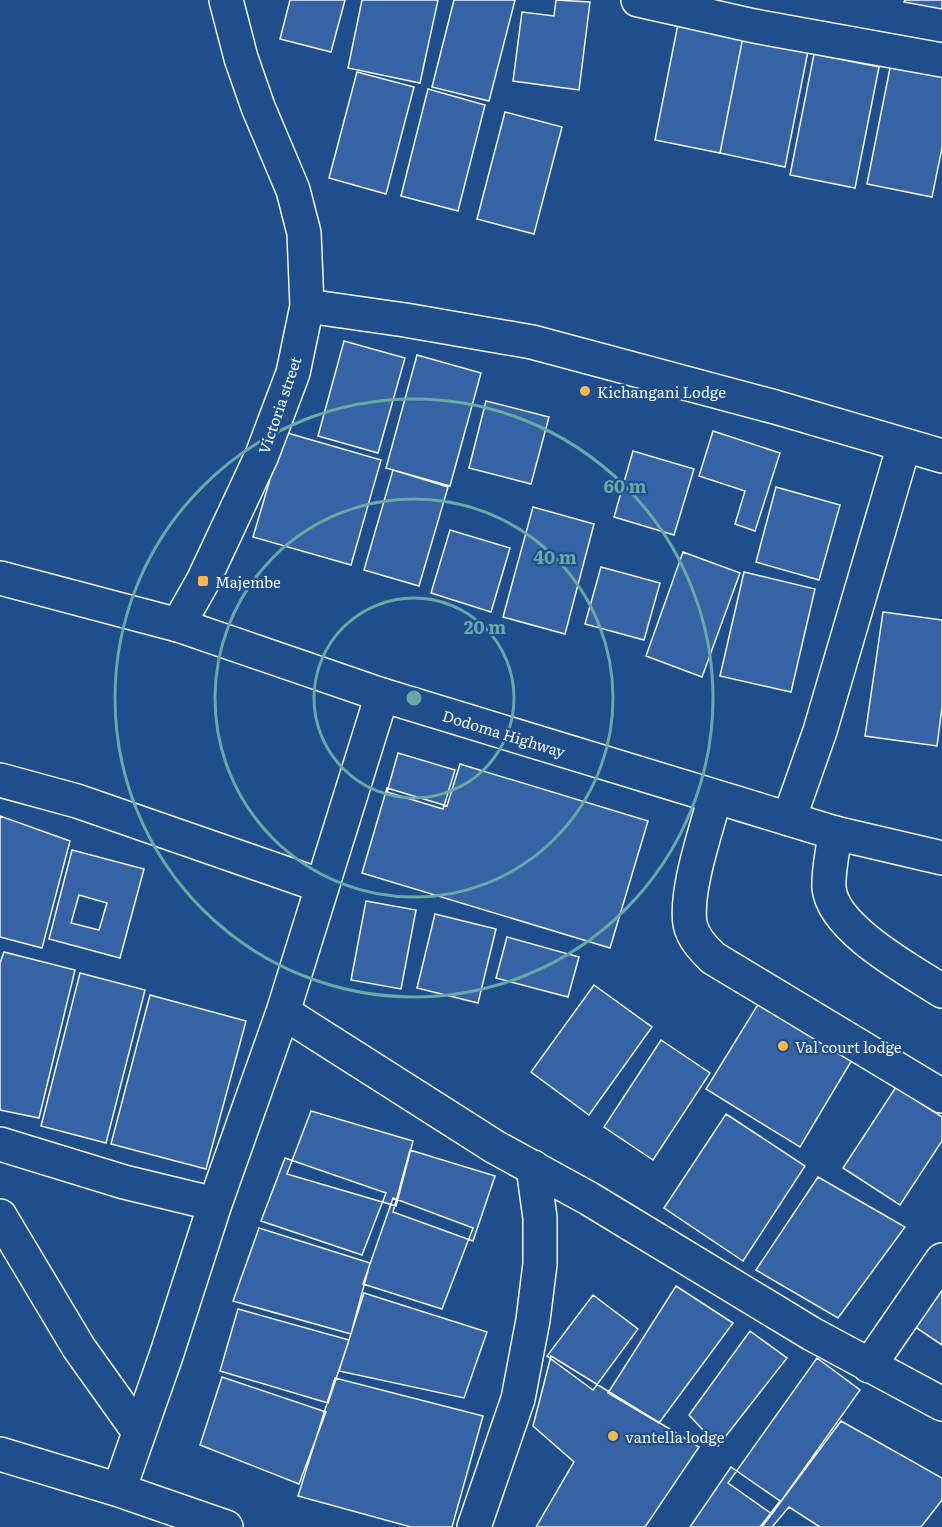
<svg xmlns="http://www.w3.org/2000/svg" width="942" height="1527" font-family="Literata,serif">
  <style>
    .building { fill: #3563a3; stroke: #f2f6ff; stroke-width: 1.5; fill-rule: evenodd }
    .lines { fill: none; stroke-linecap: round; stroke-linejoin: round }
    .minor-casing { stroke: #f2f6ff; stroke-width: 36 }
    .highway-casing { stroke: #f2f6ff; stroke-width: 36 }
    .minor { stroke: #1f4e8c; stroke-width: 33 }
    .highway { stroke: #1f4e8c; stroke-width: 33 }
    .ring { fill: none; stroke: #6aa9a8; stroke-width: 3 }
    .poi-dot { fill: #ffb74d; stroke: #1f4e8c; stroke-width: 2 }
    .labels { text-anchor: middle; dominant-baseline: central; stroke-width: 4.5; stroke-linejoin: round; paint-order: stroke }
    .poi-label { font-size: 15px; fill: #f2f6ff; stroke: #1f4e8c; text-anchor: start }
    .street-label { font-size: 15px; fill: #f2f6ff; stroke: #1f4e8c }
    .centre { fill: #6aa9a8; stroke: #1f4e8c; stroke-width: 3 }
    .ring-label { font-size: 18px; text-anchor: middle; font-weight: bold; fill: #6aa9a8; stroke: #1f4e8c; stroke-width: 4.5; stroke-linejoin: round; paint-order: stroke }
  </style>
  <rect width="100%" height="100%" fill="#1f4e8c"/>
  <!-- building -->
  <path class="building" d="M 290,0 L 345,0 L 331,52 L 280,39 Z
    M 362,0 L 438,0 L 420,83 L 348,68 Z
    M 454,0 L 515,0 L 489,101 L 432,87 Z
    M 556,0 L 590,2 L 579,90 L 513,81 L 522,12 L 554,16 Z
    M 905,0 L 942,0 L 942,9 L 904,2 Z
    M 679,19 L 744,32 L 720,153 L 655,140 Z
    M 744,32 L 809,46 L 785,167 L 720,153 Z
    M 814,54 L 879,67 L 855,188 L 790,175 Z
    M 891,63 L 942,73 L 942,148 L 932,197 L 867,184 Z
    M 357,72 L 414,87 L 386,194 L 329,178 Z
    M 428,89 L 485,105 L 458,211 L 401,196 Z
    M 505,112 L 562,127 L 534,234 L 477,219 Z
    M 344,341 L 405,358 L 378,453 L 318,436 Z
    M 417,355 L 481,373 L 450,486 L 386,468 Z
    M 486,401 L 549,417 L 531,484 L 469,468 Z
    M 713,431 L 780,453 L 755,531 L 735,524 L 745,491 L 699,476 Z
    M 284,432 L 381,460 L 351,565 L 253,537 Z
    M 633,451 L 694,469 L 674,535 L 614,517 Z
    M 393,470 L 448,487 L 419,586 L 364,570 Z
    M 776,487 L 840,505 L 819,580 L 756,562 Z
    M 533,507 L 594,524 L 565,634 L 503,617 Z
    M 450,530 L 510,548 L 491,612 L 431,593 Z
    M 683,552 L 740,573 L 702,677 L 646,656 Z
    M 601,567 L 660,583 L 644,640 L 585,624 Z
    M 744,572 L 815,589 L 791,692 L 720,676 Z
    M 883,612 L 942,620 L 942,707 L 937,746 L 865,736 Z
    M 398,753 L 455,770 L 443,809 L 387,792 Z
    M 460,764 L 648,821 L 610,948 L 362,873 L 387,788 L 447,806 Z
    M 0,816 L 70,841 L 42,948 L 0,937 Z
    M 72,850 L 144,869 L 120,958 L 49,939 ZM 79,895 L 107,903 L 99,930 L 71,923 Z
    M 366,901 L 416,910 L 401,989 L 351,980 Z
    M 435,914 L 496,929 L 478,1003 L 417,988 Z
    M 507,937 L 579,957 L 568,997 L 496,978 Z
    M 4,952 L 75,970 L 39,1118 L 0,1110 L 0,963 Z
    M 80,973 L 145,990 L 106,1143 L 41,1126 Z
    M 594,985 L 652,1027 L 589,1115 L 531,1072 Z
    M 150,995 L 246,1021 L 206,1169 L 111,1144 Z
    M 762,998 L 855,1055 L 800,1147 L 706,1089 Z
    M 661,1040 L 710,1073 L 653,1160 L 604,1127 Z
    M 896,1087 L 942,1117 L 942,1141 L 900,1205 L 843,1168 Z
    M 311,1111 L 413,1141 L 396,1206 L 287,1174 Z
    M 726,1114 L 805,1166 L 743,1261 L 664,1208 Z
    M 410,1150 L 495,1176 L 473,1241 L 393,1212 Z
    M 285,1158 L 386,1193 L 362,1255 L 261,1221 Z
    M 818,1177 L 905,1227 L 838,1318 L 756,1270 Z
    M 393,1198 L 473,1228 L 442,1309 L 363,1284 Z
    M 259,1228 L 370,1263 L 351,1334 L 233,1301 Z
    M 676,1286 L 733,1323 L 659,1423 L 608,1393 Z
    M 942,1288 L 942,1345 L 911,1324 Z
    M 364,1293 L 487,1332 L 464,1398 L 339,1371 Z
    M 593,1295 L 638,1329 L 593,1390 L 547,1356 Z
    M 238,1309 L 349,1340 L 328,1403 L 220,1371 Z
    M 750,1331 L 787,1358 L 718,1446 L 689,1415 Z
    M 551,1356 L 699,1447 L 645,1527 L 536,1527 L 574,1462 L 533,1426 Z
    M 817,1358 L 860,1390 L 772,1514 L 728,1483 Z
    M 222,1377 L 326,1412 L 299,1484 L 200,1445 Z
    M 335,1378 L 483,1416 L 452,1527 L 411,1527 L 298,1496 Z
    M 841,1421 L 942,1478 L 942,1500 L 921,1527 L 762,1527 Z
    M 731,1467 L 780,1501 L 760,1527 L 690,1527 Z
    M 789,1507 L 820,1527 L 772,1527 Z"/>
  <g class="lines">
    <defs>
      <path id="minor" d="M 638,0 L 754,26 L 942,60
        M 307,306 L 405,320 L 532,342 L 775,407 L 942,456
        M 178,625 L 203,581 L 262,455 L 293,373 L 307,306 L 304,233 L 293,190 L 258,107 L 241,58 L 226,0
        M 0,780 L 77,801 L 322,886
        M 715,797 C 706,831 685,890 690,924 C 693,938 703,948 713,958 L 942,1096
        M 789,819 L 820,731 L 904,445
        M 835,833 C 833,851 828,871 829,888 C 833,929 910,970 942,991
        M 283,1012 L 495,1147 L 588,1198 L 812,1334 L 942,1404
        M 0,1144 L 124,1182 L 215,1204
        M 0,1216 L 79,1348 L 139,1432
        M 869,1366 L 942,1260
        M 0,1454 L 119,1490 L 226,1527
        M 119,1490 L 167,1353 L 215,1204 L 283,1012 L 382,695
        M 474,1527 L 518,1399 L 533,1320 L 540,1264 L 540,1218 L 533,1167"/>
      <path id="highway" d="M 0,578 L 178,625 L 382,695 L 835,833 L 942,858"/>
    </defs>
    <!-- minor casing -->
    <use href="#minor" class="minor-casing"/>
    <!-- highway casing -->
    <use href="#highway" class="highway-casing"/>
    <!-- minor -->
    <use href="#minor" class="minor"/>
    <!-- highway -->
    <use href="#highway" class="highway"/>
  </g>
  <!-- distance rings -->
  <g class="ring">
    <circle cx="414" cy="698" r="100"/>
    <circle cx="414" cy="698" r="199"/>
    <circle cx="414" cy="698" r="299"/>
  </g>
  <!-- markers -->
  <g class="poi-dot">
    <circle cx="585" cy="391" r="6"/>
    <rect x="197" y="575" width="12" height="12" rx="3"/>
    <circle cx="783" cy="1046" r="6"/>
    <circle cx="613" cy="1436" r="6"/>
  </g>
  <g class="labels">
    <!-- poi labels -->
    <g class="poi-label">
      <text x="597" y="391">Kichangani Lodge</text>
      <text x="215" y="581">Majembe</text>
      <text x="795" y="1046">Val court lodge</text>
      <text x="625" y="1436">vantella lodge</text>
    </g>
    <!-- street labels -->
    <g class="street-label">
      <text transform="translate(279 405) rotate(-71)">Victoria street</text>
      <text transform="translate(504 733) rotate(17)">Dodoma Highway</text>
    </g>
  </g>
  <circle cx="414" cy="698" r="9" class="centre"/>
  <g class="ring-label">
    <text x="625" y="493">60 m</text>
    <text x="555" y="564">40 m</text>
    <text x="485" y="634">20 m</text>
  </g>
</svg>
